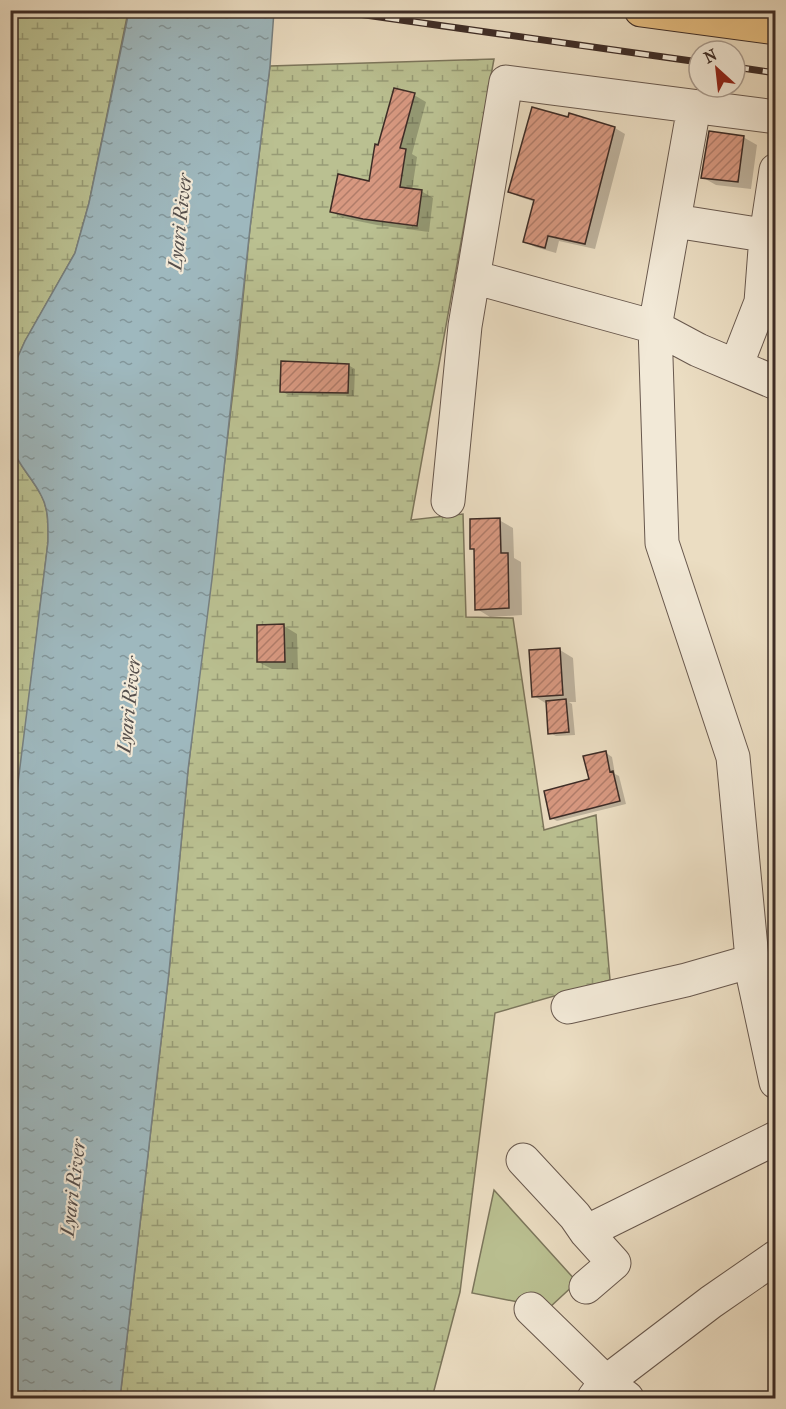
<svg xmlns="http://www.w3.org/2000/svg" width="786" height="1409" font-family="'IM FELL French Canon',serif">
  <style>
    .wetland { fill: url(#wetland-marsh); stroke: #7c765c; stroke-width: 1.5 }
    .park { fill: #bac091; stroke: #7c765c; stroke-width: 1.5 }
    .water { fill: url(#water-ripples); stroke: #778081; stroke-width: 1.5 }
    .shadow { fill: #0003 }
    .building { fill: url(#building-hatch); stroke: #3d2c26; stroke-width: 1.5 }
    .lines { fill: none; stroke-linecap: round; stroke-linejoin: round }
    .minor-casing { stroke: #68584d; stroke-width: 35 }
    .highway-casing { stroke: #3d2c26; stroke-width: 35 }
    .minor { stroke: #f2e9d7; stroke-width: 33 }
    .highway { stroke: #e6be81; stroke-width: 33 }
    .rail-casing { stroke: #3d2c26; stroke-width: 7 }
    .rail { stroke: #f2e9d7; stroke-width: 4.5; stroke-dasharray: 14; stroke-linecap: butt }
    .labels { text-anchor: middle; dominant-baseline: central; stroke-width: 4.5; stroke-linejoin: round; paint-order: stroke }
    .water-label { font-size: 20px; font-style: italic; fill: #554f4c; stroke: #f2e9d7 }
  </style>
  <defs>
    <pattern id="wetland-marsh" width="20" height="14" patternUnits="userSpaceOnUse" patternTransform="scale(1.5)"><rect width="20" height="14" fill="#bac091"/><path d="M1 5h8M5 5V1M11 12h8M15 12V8" fill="none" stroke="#989c76"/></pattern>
    <pattern id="water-ripples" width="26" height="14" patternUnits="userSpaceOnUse" patternTransform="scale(1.5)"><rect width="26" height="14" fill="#9eb8be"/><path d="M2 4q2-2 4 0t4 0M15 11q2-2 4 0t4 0" fill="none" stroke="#82969a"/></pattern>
    <pattern id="building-hatch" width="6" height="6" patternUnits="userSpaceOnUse" patternTransform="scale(1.5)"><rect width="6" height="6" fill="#d79880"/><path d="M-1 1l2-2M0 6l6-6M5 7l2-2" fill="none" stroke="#b07c69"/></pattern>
  </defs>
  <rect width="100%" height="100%" fill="#ebddc2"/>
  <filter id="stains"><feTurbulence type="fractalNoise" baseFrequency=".00333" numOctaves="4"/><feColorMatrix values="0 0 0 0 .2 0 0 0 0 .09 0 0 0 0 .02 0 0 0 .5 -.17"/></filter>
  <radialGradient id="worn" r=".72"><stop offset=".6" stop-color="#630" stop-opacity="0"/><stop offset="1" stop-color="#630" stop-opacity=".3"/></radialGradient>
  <!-- wetland -->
  <path class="wetland" d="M 11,11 L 84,11 L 127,17 L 89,203 L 75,253 L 25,341 L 11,372 Z
    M 494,59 L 411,520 L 463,514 L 466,617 L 513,618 L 544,830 L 596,815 L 610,980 L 495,1013 L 460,1292 L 432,1398 L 120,1398 L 169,972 L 188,770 L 237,358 L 250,228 L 270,66 Z
    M 11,445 C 17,464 32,477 41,495 C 49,509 48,526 48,542 L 11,847 Z"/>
  <!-- park -->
  <path class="park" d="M 494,1190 L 577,1282 L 549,1308 L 472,1293 Z"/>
  <!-- water -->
  <path class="water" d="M 129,11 L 274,11 L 270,66 L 250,228 L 212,579 L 188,770 L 169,972 L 120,1398 L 11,1398 L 10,847 L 48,542 C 48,526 49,509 41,495 C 32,477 17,464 11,445 L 11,372 L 25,341 L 75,253 L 89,203 Z"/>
  <!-- shadow -->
  <path class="shadow" d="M 414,95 L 426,102 L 412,154 L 417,157 L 412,190 L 421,191 L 433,198 L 429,232 L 377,225 L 343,218 L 331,211 L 371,183 L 379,147 Z
    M 570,115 L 615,128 L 625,134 L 595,249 L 559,241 L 556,253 L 535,247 L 524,241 L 535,202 L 520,197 L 509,192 Z
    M 743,137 L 757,145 L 751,189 L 716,185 L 702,177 Z
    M 348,365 L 355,369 L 354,396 L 288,395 L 282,391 Z
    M 499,520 L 513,528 L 514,558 L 521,562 L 522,615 L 490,617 L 477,609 L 476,550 L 472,548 Z
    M 284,626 L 297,634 L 298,669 L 272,669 L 258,662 Z
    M 560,650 L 573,658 L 576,702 L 569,702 L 572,704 L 575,735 L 556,736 L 550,733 L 547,704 L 534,696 Z
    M 606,753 L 612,757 L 615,774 L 619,776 L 626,804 L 557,821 L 551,818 L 591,780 Z"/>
  <!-- building -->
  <path class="building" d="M 394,88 L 415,93 L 400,148 L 406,149 L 400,187 L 422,190 L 417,226 L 363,219 L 330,212 L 338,174 L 369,181 L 375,144 L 378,145 Z
    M 532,107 L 568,117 L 569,113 L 615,127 L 585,244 L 548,236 L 545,248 L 523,242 L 534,200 L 508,192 Z
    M 709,131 L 744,136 L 738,182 L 701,178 Z
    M 281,361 L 349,364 L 348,393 L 280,392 Z
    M 500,518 L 501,553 L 508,553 L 509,608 L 475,610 L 474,549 L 470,549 L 470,519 Z
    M 284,624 L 285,662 L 257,662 L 257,625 Z
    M 560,648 L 563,695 L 532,697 L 529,650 Z
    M 566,699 L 569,732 L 548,734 L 546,701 Z
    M 606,751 L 610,772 L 613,771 L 620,801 L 550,819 L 544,791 L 589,779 L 583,756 Z"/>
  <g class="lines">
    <defs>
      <path id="minor" d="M 694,107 L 655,327 L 662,543 L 733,757 L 754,980 L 776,1082
        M 675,221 L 776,237
        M 473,277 L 655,327 L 698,350 L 776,383
        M 736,366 L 761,302 L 766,236 L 776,170
        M 448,501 L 465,326 L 506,82 L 776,117
        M 568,1007 L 686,980 L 752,961
        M 523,1160 L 575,1216 L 586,1232 L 614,1263 L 586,1287
        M 586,1232 L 776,1138
        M 531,1309 L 606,1382 L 627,1398
        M 594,1398 L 606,1382 L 711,1302 L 776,1257"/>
      <path id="highway" d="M 641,10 L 776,28"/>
    </defs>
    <!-- minor casing -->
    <use href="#minor" class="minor-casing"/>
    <!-- highway casing -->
    <use href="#highway" class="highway-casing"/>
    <!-- minor -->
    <use href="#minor" class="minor"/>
    <!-- highway -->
    <use href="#highway" class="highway"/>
    <defs>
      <path id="rail" d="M 330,10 L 699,62
        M 735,67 L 776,73"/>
    </defs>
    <!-- rail casing -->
    <use href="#rail" class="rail-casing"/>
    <!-- rail -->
    <use href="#rail" class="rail"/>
  </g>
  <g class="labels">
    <!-- water labels -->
    <g class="water-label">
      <text transform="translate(180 222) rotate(-84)">Lyari River</text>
      <text transform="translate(129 705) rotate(-84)">Lyari River</text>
      <text transform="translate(73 1188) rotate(-83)">Lyari River</text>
    </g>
  </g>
  <!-- margin -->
  <rect width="786" height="1409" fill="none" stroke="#ebddc2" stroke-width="36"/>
  <rect x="12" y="12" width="762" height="1385" fill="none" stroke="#3d2c26" stroke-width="3"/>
  <rect x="18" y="18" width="750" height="1373" fill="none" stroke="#3d2c26" stroke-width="1.5"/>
  <!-- north arrow -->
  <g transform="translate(717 69) rotate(333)"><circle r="28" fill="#f2e9d7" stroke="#aa9d90" stroke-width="1.5"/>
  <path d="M0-4.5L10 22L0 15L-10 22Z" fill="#8f2418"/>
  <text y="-9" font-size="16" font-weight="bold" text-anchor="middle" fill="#3d2c26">N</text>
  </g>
  <rect width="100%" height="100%" filter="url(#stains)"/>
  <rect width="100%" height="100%" fill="url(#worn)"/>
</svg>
